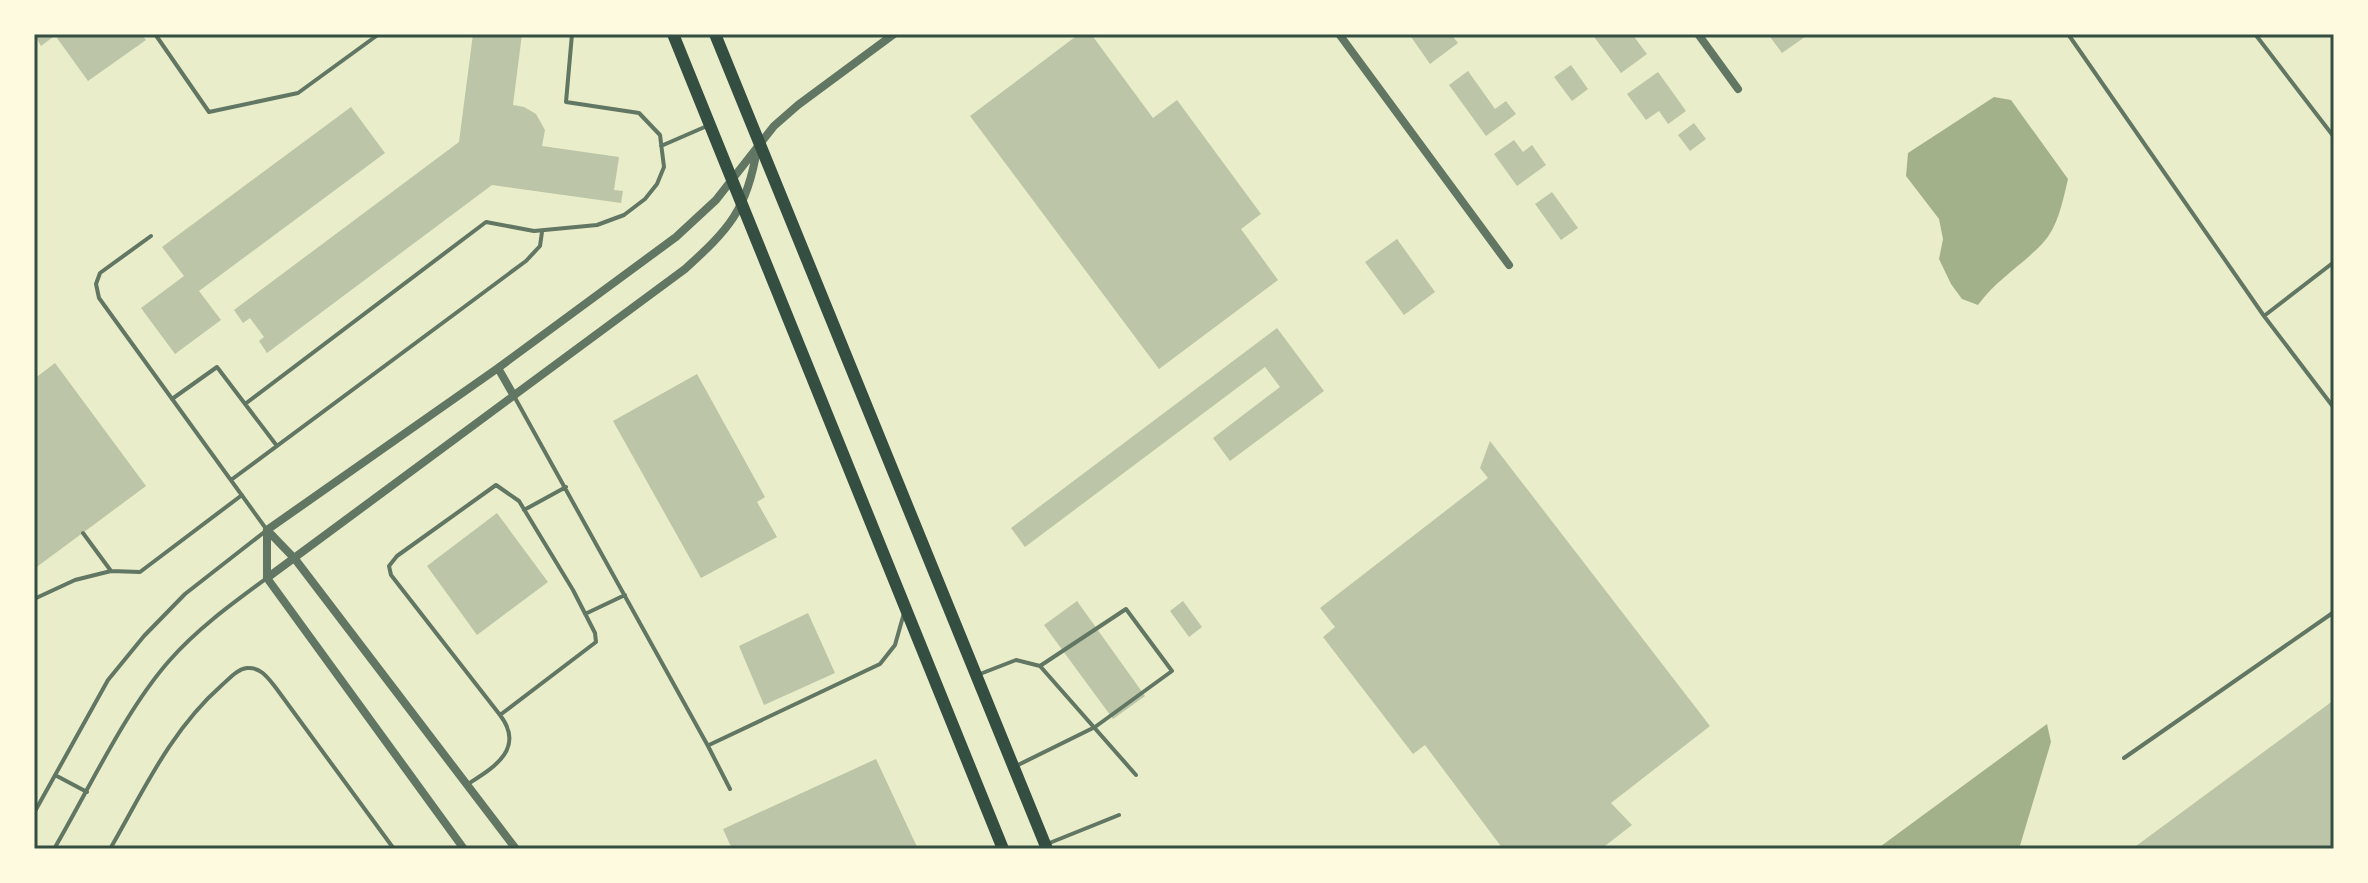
<svg xmlns="http://www.w3.org/2000/svg" width="2368" height="883" font-family="Raleway,sans-serif">
  <style>
    .water { fill: #a3b18a }
    .building { fill: #bcc5a7 }
    .lines { fill: none; stroke-linecap: round; stroke-linejoin: round }
    .service { stroke: #617663; stroke-width: 4 }
    .minor { stroke: #617663; stroke-width: 8 }
    .primary { stroke: #344e41; stroke-width: 12 }
    .neatline { fill: none; stroke: #344e41; stroke-width: 3 }
  </style>
  <rect width="100%" height="100%" fill="#e9edc9"/>
  <!-- water -->
  <path class="water" d="M 1994,97 L 2011,100 L 2068,179 C 2063,200 2058,228 2042,244 C 2021,266 1996,280 1978,305 L 1962,299 L 1951,284 L 1939,259 L 1943,239 L 1939,219 L 1906,176 L 1908,153 Z
    M 2047,724 L 2051,742 L 2019,849 L 1877,849 Z"/>
  <!-- building -->
  <path class="building" d="M 34,34 L 57,34 L 41,46 Z
    M 63,34 L 141,34 L 146,40 L 88,81 L 57,38 Z
    M 473,34 L 522,34 L 513,105 L 524,107 L 536,114 L 545,130 L 542,146 L 619,157 L 614,190 L 623,191 L 621,203 L 492,185 L 267,353 L 259,341 L 264,337 L 250,318 L 243,323 L 234,310 L 459,142 Z
    M 1079,34 L 1091,34 L 1153,118 L 1177,100 L 1261,214 L 1241,229 L 1278,280 L 1159,369 L 970,116 Z
    M 1409,34 L 1451,34 L 1458,43 L 1430,64 Z
    M 1592,34 L 1632,34 L 1647,54 L 1621,73 Z
    M 1768,34 L 1809,34 L 1782,53 Z
    M 1571,65 L 1588,89 L 1572,101 L 1554,77 Z
    M 1468,71 L 1495,109 L 1506,101 L 1516,114 L 1486,136 L 1449,85 Z
    M 1658,72 L 1686,111 L 1668,124 L 1659,111 L 1646,120 L 1627,94 Z
    M 351,107 L 385,153 L 199,291 L 221,320 L 175,354 L 141,308 L 184,276 L 162,247 Z
    M 1694,123 L 1706,139 L 1690,151 L 1678,135 Z
    M 1514,140 L 1523,152 L 1532,145 L 1546,165 L 1517,186 L 1494,154 Z
    M 1552,192 L 1578,228 L 1561,240 L 1535,204 Z
    M 1397,239 L 1435,292 L 1404,315 L 1365,262 Z
    M 1277,328 L 1324,391 L 1230,461 L 1213,438 L 1280,387 L 1265,367 L 1025,547 L 1011,528 Z
    M 55,363 L 146,486 L 34,569 L 34,379 Z
    M 697,374 L 765,497 L 757,502 L 777,537 L 701,578 L 613,421 Z
    M 1490,441 L 1710,726 L 1611,803 L 1632,825 L 1601,849 L 1503,849 L 1425,745 L 1413,754 L 1323,637 L 1335,627 L 1320,608 L 1488,478 L 1480,468 Z
    M 497,513 L 548,582 L 477,635 L 427,566 Z
    M 1077,601 L 1145,696 L 1113,719 L 1044,625 Z
    M 1183,601 L 1202,627 L 1189,637 L 1170,611 Z
    M 808,613 L 835,673 L 764,705 L 739,646 Z
    M 2334,700 L 2334,849 L 2132,849 Z
    M 876,759 L 918,849 L 732,849 L 723,829 Z"/>
  <g class="lines">
    <!-- service -->
    <path class="service" d="M 155,34 L 209,112 L 298,93 L 379,34
      M 2068,34 L 2264,316 L 2334,408
      M 2255,34 L 2334,137
      M 661,146 L 707,126
      M 2264,316 L 2334,262
      M 514,396 L 708,746 L 730,789
      M 172,399 L 217,367 L 277,446
      M 245,404 L 486,222 L 534,231 L 597,225 L 624,215 L 645,199 L 657,184 L 664,167 L 660,135 L 639,113 L 566,102 L 572,34
      M 231,480 L 526,261 L 540,246 L 542,232
      M 524,510 L 566,487
      M 83,533 L 111,571
      M 34,599 L 75,580 L 111,571 L 140,572 L 242,495
      M 585,614 L 625,595
      M 1040,666 L 1136,775
      M 980,674 L 1016,660 L 1040,666 L 1126,609 L 1172,671 L 1095,727 L 1016,766
      M 709,745 L 880,664 L 895,645 L 904,613
      M 2124,758 L 2334,612
      M 55,775 L 87,792
      M 468,784 C 493,768 526,749 500,715 L 391,575 L 389,566 L 397,556 L 496,485 L 519,501 L 573,590 L 595,633 L 596,642 L 500,715
      M 34,813 L 108,680 L 144,636 L 185,594 L 267,530 L 99,298 L 96,284 L 100,273 L 151,236
      M 1047,844 L 1119,815
      M 54,849 C 88,791 125,711 169,661 C 198,628 233,603 267,578
      M 110,849 C 144,790 170,731 222,685 C 229,679 237,669 247,668 C 261,667 268,678 276,688 L 394,849"/>
    <!-- minor -->
    <path class="minor" d="M 1339,34 L 1509,265
      M 1698,34 L 1738,89
      M 498,368 L 514,396
      M 267,530 L 498,368 L 676,237 L 716,200 L 774,126 L 798,105 L 894,34
      M 267,530 L 295,559 L 516,849
      M 267,530 L 267,578 L 464,849
      M 267,578 L 685,269 C 729,229 747,210 757,149"/>
    <!-- primary -->
    <path class="primary" d="M 673,34 L 1003,849
      M 715,34 L 1047,849"/>
  </g>
  <!-- border -->
  <rect width="2368" height="883" fill="none" stroke="#fefae0" stroke-width="72"/>
  <rect x="36" y="36" width="2296" height="811" class="neatline"/>
</svg>
